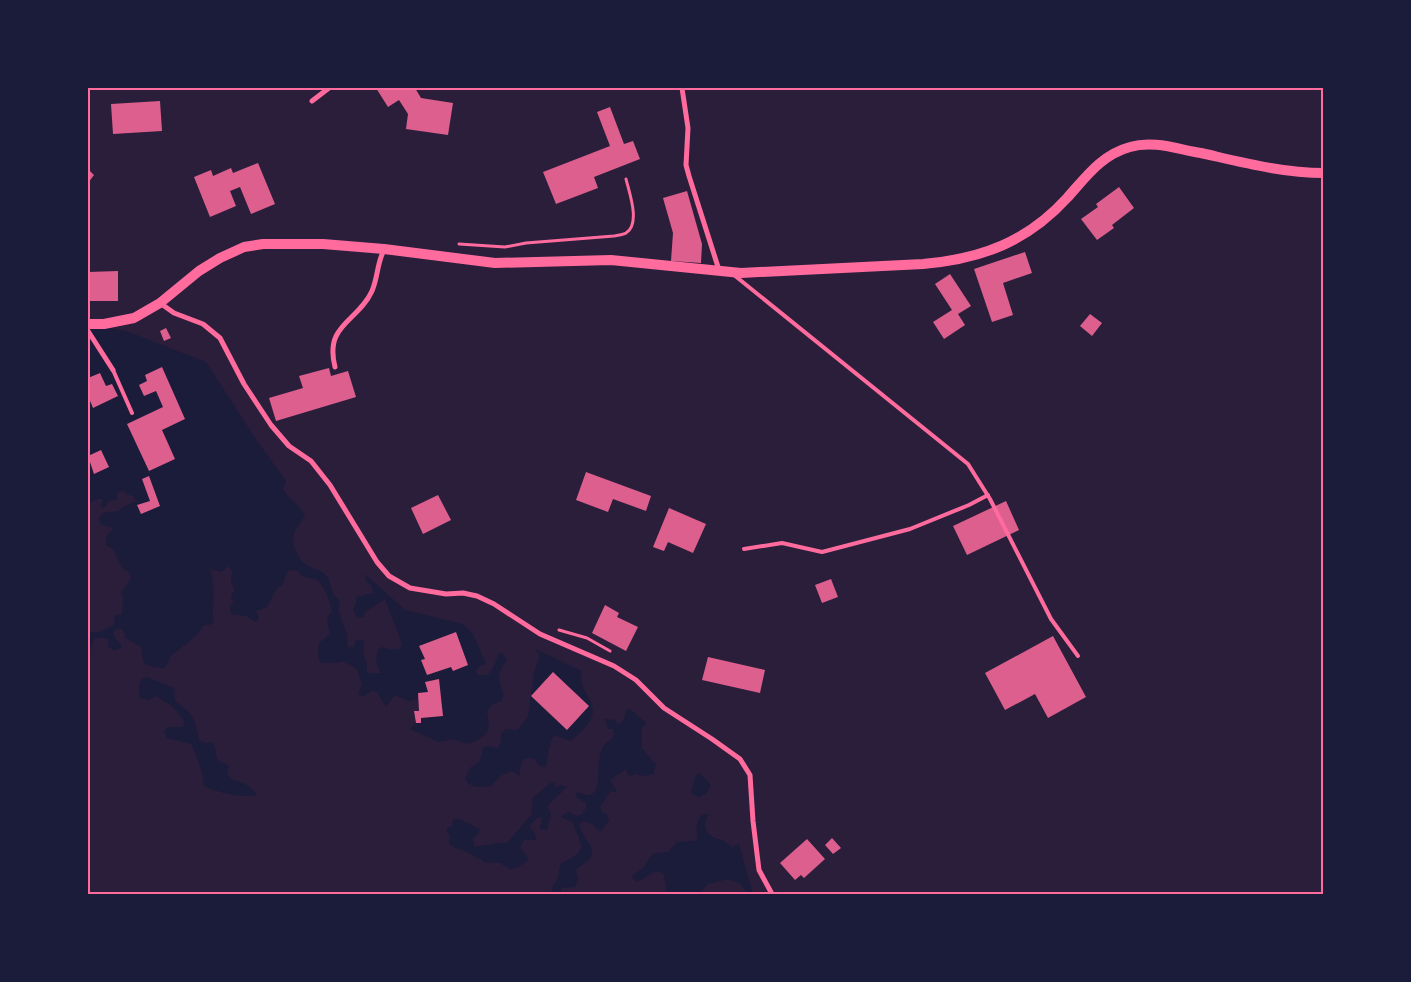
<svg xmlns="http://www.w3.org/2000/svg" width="1411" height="982" font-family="Montserrat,sans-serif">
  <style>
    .green { fill: #2a1e3b; fill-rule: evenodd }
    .building { fill: #dd5f8e }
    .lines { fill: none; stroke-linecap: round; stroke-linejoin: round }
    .path { stroke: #ff6b9d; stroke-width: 3 }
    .service { stroke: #ff6b9d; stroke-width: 4 }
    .minor { stroke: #ff6b9d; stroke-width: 5 }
    .secondary { stroke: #ff6b9d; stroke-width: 10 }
    .neatline { fill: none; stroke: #ff6b9d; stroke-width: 2 }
  </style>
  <rect width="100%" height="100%" fill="#1b1b3a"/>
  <!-- green -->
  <path class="green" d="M 88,88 L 1323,88 L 1323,894 L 753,894 L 739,844 L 732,847 C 729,845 726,842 723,840 C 720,839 717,840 715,838 C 705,834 702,823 709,815 L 706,814 L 701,815 C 697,822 695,831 698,839 L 694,841 L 677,842 L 668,852 L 656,853 L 651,856 L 644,867 L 632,876 L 636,882 C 645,879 650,872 659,871 L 664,874 L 667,894 L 561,894 L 561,888 L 575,887 L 578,879 L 576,869 C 608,851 584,845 579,824 L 584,821 L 594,825 L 595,828 L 601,831 L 609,821 L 607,814 L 603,813 L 600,807 L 610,792 L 617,792 L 610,780 L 626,769 L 628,775 L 632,776 L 635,774 L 646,776 L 653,774 L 656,765 L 642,748 L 642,728 L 646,723 L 630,709 L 625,711 C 626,718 623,721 618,725 L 615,720 L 605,719 L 608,729 L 613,729 L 614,734 L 612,739 C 589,748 607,792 589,795 C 586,796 581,793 578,792 L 576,794 L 577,798 L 586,803 L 586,808 L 582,814 L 576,816 L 569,812 L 561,816 L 565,819 L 572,821 L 582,846 C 578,858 569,857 560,865 C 559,870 559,876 557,880 C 554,885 552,885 552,891 L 545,894 L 88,894 L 88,651 L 90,651 L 94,639 L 102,637 L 108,639 L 108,646 L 114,651 L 121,648 L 121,644 L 116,639 L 113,633 L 117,629 L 122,629 L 125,634 L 125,638 L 140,646 L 142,649 C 140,665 150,668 164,668 C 169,664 168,659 172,655 C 183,645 197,638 204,625 L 209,625 L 214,623 C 211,617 213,613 213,607 C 214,594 214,581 210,569 L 221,572 L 229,566 L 232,571 L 231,582 L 235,591 L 232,594 L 231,599 L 234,602 L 230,606 L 231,614 L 246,616 L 256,622 L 259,618 L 256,611 L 267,607 L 277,588 L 282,585 L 288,571 C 300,568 296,573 305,577 C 308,579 313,578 317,580 C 323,583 332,605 332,612 C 324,620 328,623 330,634 L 319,643 L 318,657 L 321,663 L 338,663 L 342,661 L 357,669 L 362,685 L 358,694 L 363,697 L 371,691 L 377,692 L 386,707 L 395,695 L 408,701 L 418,699 L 419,711 L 414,711 L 416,723 L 410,729 L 439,742 L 454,739 L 467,744 L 474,742 L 486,734 L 489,728 L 487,711 L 493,704 L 502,701 C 506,689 499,688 499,678 C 499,669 504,666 507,659 L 503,653 L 499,653 L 494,666 L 488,675 L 478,675 L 476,671 L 479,666 L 486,664 L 473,634 L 463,624 L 405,610 L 365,574 L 366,581 L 371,585 L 374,593 L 356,597 L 356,604 L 353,610 L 356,616 L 360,618 L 364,617 L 365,612 L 385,599 L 402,644 L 400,649 L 389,649 L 383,647 L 378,649 L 376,662 L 381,673 L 367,673 L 367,666 L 364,655 L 364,640 L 356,640 L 354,647 L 348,647 L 347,642 L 348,635 C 343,627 342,619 338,610 L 340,603 L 338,598 L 334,596 L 328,578 L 324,573 L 314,569 L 301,561 L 293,545 L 294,533 L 305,515 C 299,504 289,500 283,489 L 286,481 L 257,441 L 206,362 L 126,331 L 88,325 ZM 535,649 L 582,671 C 576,690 597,699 592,716 C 589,726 578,734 571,741 L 553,735 L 549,748 L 546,767 L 538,765 L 535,759 C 520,756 520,764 520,776 L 511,771 L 500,776 L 491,786 C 481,787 471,789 465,779 L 470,768 L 480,761 L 483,748 L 487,746 L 498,748 L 501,742 L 501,733 L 506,729 L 518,730 L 528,716 L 534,673 L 539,660 L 539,655 ZM 147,677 L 174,688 L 175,701 C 194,714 195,719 199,740 L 205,743 L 211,742 L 215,747 L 217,760 L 229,766 L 227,774 L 232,780 C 243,782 250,785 257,795 C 240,798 219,793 204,786 C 203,771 197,757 191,744 L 167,738 L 164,732 L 168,727 L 182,727 L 185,723 C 176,706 171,706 156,696 L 148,700 L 140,698 L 139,688 L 141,679 ZM 699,773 L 711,785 L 706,794 L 699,797 L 691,794 L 695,777 ZM 555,782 L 555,788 L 561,785 L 567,787 L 547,806 L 551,814 L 547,830 L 540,829 L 542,817 L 537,818 L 529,826 L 535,834 L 536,840 L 524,840 L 520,847 L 529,860 L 516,868 L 510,869 L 500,863 L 483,862 L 481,859 C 474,858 472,854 465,851 C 459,848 454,849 449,843 L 450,836 L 446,829 L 452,826 L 453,819 L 459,819 L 480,829 L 478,834 L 473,838 L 474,846 C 485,847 495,842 507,843 L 532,814 L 532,799 L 550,783 Z
    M 123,490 L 126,494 L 133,496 L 136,501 L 123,507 L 119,511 L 103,513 L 99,518 L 100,524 L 114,528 L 107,535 L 106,545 L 113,549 L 123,569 L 128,571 L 131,578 L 121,593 C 125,598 122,607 122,614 L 115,616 L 114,625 L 100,632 L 88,632 L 88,512 L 90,508 L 89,503 L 98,499 L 102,499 L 102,503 L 100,506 L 103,508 L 107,505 L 108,501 L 117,499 L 117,493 Z
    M 728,879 L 741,884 L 748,894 L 698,894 L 708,884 Z"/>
  <!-- building -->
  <path class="building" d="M 376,88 L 415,88 L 421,98 L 453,103 L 448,135 L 406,129 L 408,114 L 399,100 L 388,107 Z
    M 160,101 L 162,131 L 113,134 L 111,104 Z
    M 610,107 L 624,144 L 633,141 L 640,159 L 594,177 L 598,188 L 556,204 L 543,172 L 610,146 L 597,112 Z
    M 258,163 L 275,204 L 251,214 L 240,187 L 230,191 L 236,206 L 210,217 L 194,177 L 211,170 L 213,176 L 231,168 L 233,173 Z
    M 89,170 L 94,175 L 88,183 L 88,172 Z
    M 1119,187 L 1134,208 L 1112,225 L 1114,228 L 1097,240 L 1081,219 L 1098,207 L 1096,204 Z
    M 687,191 L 702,244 L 701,263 L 671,261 L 673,233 L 663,198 Z
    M 1025,252 L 1032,273 L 1003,283 L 1013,315 L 992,322 L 974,269 Z
    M 118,271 L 118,301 L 88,301 L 88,272 Z
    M 950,274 L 971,306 L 958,314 L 965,325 L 944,339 L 933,322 L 952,310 L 935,284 Z
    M 1090,314 L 1102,323 L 1092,336 L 1080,326 Z
    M 166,328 L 171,338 L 164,341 L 160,331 Z
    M 162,367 L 185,419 L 162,430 L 175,459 L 149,471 L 127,424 L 163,407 L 156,391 L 144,396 L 139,385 L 147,381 L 145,375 Z
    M 329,368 L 331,376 L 348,371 L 356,397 L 276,421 L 269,398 L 303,388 L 299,376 Z
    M 100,373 L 106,386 L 112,384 L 118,396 L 93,408 L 88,396 L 88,378 Z
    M 101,450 L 109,467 L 94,474 L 88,456 Z
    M 586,472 L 651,496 L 646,511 L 613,499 L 608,512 L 576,500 Z
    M 149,476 L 160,506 L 141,514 L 137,505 L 150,501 L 142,479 Z
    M 438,495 L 451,520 L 423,534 L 411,508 Z
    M 1006,501 L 1019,530 L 967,555 L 953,526 Z
    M 669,508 L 706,524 L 693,553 L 668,542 L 664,551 L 653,547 Z
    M 831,579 L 838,597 L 822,603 L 815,585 Z
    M 605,605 L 619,613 L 617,617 L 638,627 L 626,651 L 592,633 Z
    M 456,632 L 468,665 L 453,671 L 451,667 L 427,675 L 421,660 L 425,659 L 419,646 Z
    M 1053,636 L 1086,697 L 1048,718 L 1035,694 L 1005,710 L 985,673 Z
    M 708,657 L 765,670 L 760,693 L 702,680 Z
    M 553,672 L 589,706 L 567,730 L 531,696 Z
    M 439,679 L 443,716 L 421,718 L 421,723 L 416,723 L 414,711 L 419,711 L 418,693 L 428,692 L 425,682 Z
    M 832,838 L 841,848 L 833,854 L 825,845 Z
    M 807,839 L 825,859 L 804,878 L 801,875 L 795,880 L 780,863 Z"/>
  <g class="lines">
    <!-- path -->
    <path class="path" d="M 459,244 L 505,247 L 526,243 L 614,236 C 618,235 623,235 626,233 C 641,224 629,192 626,179
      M 559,630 L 587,638 L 610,651"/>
    <!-- service -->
    <path class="service" d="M 734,275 L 968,464 L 990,499 L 1051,619 L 1078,656
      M 113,370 L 132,413
      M 744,549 L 782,543 L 822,552 L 910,529 L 969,505 L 988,495"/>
    <!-- minor -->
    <path class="minor" d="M 682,88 L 688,128 L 686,165 L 689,176 L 719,270
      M 312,101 L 329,88
      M 160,303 L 174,313 L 203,324 L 220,338 L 244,384 L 271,425 L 289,446 L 311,461 L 330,485 L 377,562 L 389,576 L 410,588 L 446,594 L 463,593 L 477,596 L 494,604 L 540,634 L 614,666 L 636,680 L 664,708 L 712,739 L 740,759 L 750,775 L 753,821 L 759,870 L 772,894
      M 88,331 L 113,370
      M 335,367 C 324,324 358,322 372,291 C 378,277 377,263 384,250"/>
    <!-- secondary -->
    <path class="secondary" d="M 88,324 L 104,324 L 134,318 L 160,303 L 199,271 L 220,258 L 244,247 L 263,244 L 323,244 L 384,249 L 495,263 L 611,260 L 741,273 L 923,264 C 981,259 1027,242 1067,198 C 1086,177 1101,155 1130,147 C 1153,140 1177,149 1201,153 C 1241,162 1282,173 1324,173"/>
  </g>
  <!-- border -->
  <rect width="1411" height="982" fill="none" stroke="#1b1b3a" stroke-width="178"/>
  <rect x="89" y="89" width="1233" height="804" class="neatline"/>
</svg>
